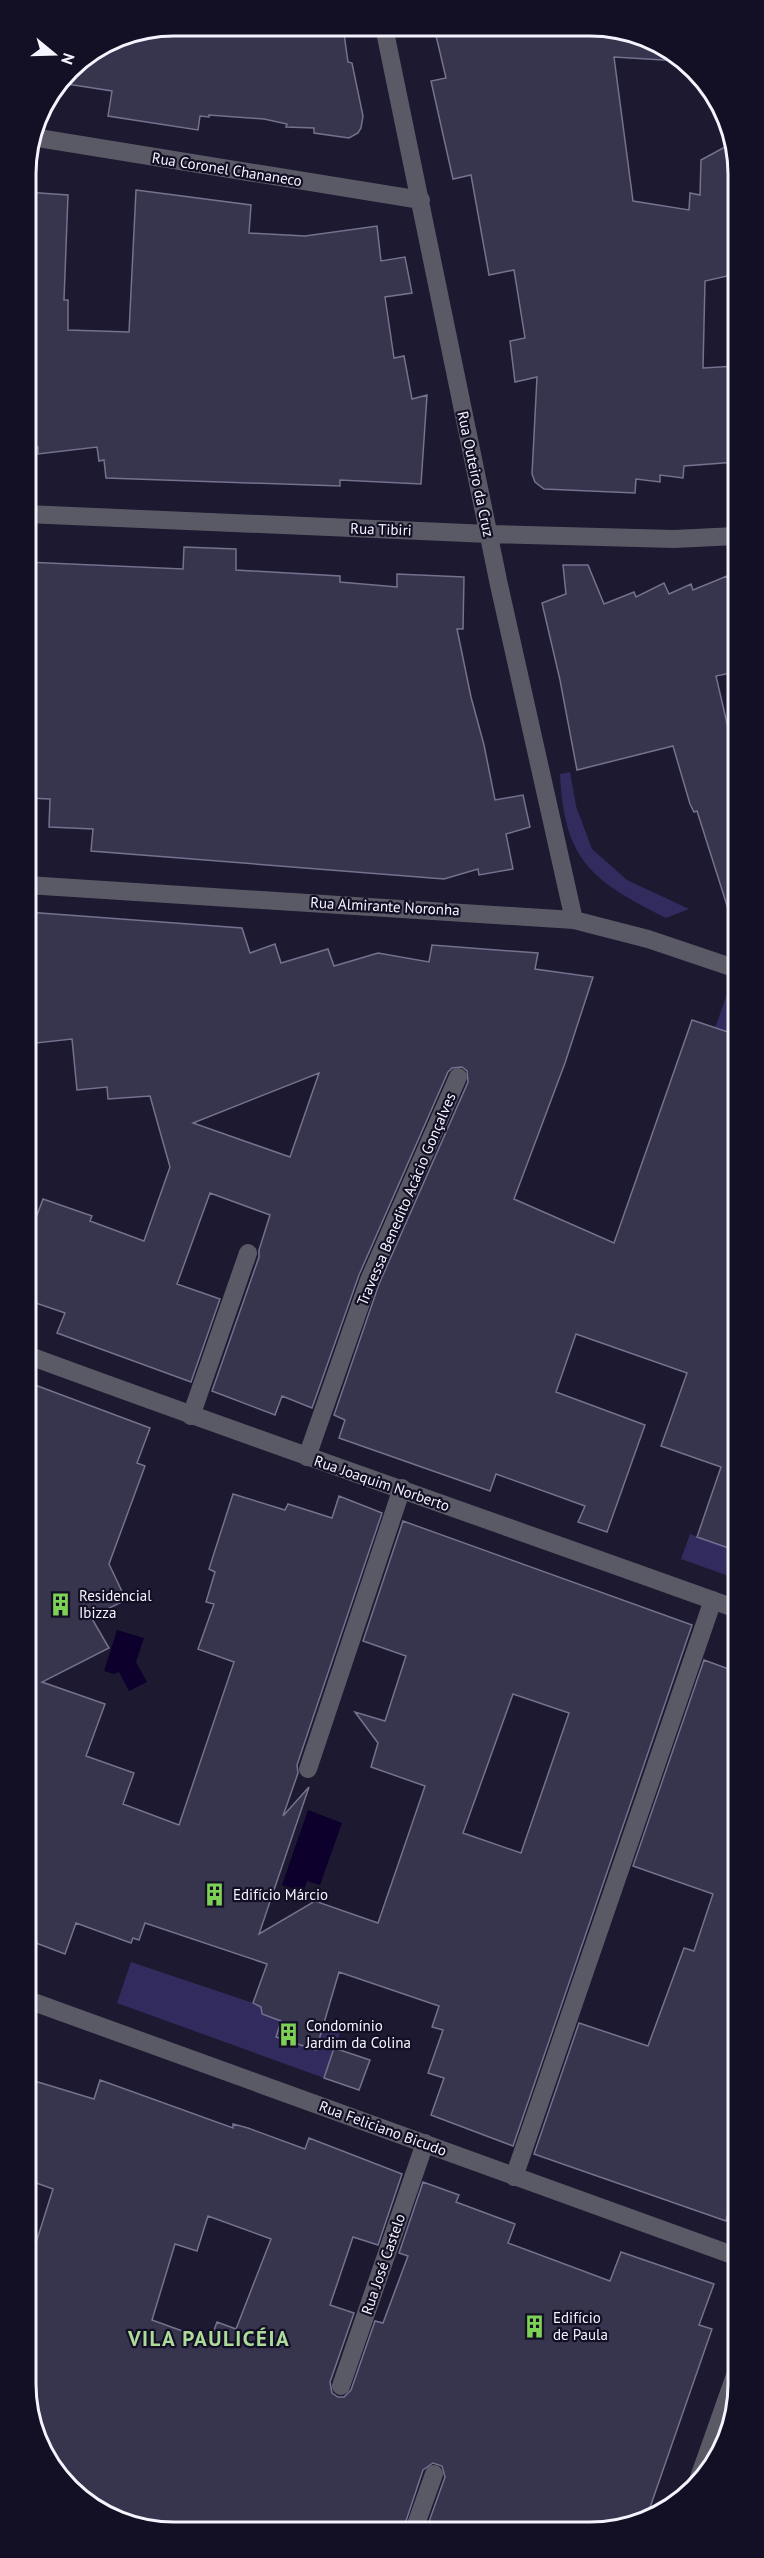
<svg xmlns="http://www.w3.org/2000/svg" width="764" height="2558" font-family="'PT Sans',sans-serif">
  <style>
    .green { fill: #322b5e }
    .water { fill: #0d002d }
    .building { fill: #37354e; stroke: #73728f; stroke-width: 1.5; fill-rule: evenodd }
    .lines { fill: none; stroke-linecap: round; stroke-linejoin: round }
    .minor { stroke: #5a5a66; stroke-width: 18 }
    .labels { text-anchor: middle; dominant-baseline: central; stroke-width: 4.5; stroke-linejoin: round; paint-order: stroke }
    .street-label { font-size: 15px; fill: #f4f4fe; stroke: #131026 }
    .poi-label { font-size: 15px; fill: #f4f4fe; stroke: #131026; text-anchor: start }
    .district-label { font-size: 21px; font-weight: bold; letter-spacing: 1.5px; fill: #addb9a; stroke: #131026 }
    .rim { fill: none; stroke: #f4f4fe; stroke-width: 3 }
  </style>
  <rect width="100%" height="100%" fill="#1c1930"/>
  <!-- green -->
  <path class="green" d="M 570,772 L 576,806 L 592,849 L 627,880 L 689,909 L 666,918 C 593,881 564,862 560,774 Z
    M 729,988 L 737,991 L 737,1035 L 715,1028 Z
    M 690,1534 L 737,1551 L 737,1579 L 681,1559 Z
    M 131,1962 L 253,2003 L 261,2007 L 262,2014 L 311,2031 L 317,2024 L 340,2033 L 324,2078 L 117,2003 Z"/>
  <!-- water -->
  <path class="water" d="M 117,1630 L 144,1638 L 136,1662 L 147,1682 L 129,1691 L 119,1672 L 114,1674 L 104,1671 Z
    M 308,1810 L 342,1823 L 320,1885 L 307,1881 L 303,1892 L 282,1885 Z"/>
  <!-- building -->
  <path class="building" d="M 174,26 L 343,27 L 348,62 L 352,63 L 363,116 L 361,128 L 358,133 L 349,138 L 314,133 L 314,128 L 286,127 L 287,124 L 264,119 L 209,115 L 209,117 L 200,116 L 198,130 L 108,116 L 112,91 L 60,83 L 69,69 L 118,37 Z
    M 434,27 L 619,28 L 680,61 L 614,57 L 633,201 L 689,210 L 690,193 L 700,195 L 701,160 L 734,142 L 736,146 L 736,274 L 705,281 L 703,368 L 736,366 L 736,462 L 684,466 L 683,478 L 660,475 L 660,482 L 636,479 L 635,493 L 544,489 L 535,482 L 532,474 L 537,377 L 515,382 L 510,341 L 525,338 L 514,270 L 489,275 L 471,175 L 453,179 L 431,81 L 446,78 Z
    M 136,190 L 251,205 L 249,233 L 305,236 L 377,226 L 381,261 L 405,257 L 412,293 L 385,297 L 394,358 L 404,356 L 412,399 L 427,395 L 421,484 L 340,480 L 340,486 L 106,478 L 104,460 L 99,461 L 97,447 L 38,454 L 38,447 L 26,448 L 26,192 L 68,195 L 64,300 L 68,300 L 68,330 L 129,332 Z
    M 184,547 L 236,549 L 236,570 L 340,576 L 340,582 L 397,587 L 397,574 L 464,577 L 463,629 L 457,629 L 471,697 L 484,745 L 495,800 L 523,795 L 530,827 L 506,834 L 513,869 L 479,875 L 478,869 L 444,879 L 91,851 L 93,829 L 49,827 L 50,799 L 27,798 L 26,562 L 183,569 Z
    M 563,565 L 588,565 L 604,604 L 634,592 L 636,597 L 664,583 L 669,594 L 691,584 L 693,590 L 727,576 L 736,598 L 736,672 L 716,676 L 736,762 L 737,914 L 730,915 L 697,811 L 694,812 L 690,804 L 673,746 L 577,770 L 560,680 L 542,603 L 566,594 Z
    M 27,912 L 242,928 L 250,953 L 275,944 L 281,963 L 328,949 L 334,966 L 378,953 L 429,962 L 432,945 L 538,953 L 535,969 L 593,977 L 565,1063 L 514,1199 L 614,1243 L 692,1020 L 737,1035 L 737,1551 L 697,1537 L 721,1467 L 661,1446 L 687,1373 L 576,1334 L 556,1392 L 645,1425 L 607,1532 L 578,1522 L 585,1506 L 496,1474 L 490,1491 L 339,1438 L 345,1420 L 334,1415 L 379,1284 L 468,1082 L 467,1071 L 462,1067 L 452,1068 L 448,1072 L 359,1275 L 312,1408 L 282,1396 L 275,1415 L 212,1391 L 259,1257 L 259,1250 L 270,1215 L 210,1193 L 177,1284 L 220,1299 L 191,1382 L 57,1333 L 65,1313 L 27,1300 L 27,1242 L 43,1199 L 92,1216 L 90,1221 L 144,1241 L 170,1167 L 150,1096 L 108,1099 L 107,1087 L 77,1090 L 72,1039 L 27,1044 ZM 319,1073 L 290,1157 L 193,1123 Z
    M 27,1382 L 150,1428 L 137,1463 L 145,1466 L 109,1564 L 126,1600 L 91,1617 L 109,1648 L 42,1682 L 105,1704 L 86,1756 L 134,1773 L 123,1804 L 179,1825 L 234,1662 L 198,1649 L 214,1604 L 206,1602 L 215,1572 L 209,1569 L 233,1494 L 285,1510 L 288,1504 L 332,1518 L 339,1496 L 382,1513 L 297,1765 L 298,1773 L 283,1816 L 309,1787 L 259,1934 L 315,1901 L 378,1923 L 425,1786 L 371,1767 L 378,1743 L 355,1712 L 385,1721 L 406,1656 L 363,1641 L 403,1521 L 692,1625 L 513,2146 L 431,2115 L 444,2078 L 428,2073 L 443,2030 L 432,2027 L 439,2006 L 339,1972 L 316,2050 L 276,2037 L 281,2021 L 262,2014 L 261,2007 L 253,2003 L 267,1964 L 145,1923 L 139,1940 L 133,1938 L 131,1943 L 76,1923 L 65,1954 L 28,1940 ZM 513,1694 L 569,1713 L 521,1853 L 463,1833 Z
    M 704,1660 L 737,1672 L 738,2196 L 732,2215 L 728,2214 L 726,2221 L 534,2154 L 579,2023 L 648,2046 L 684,1948 L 694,1951 L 713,1894 L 633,1866 Z
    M 334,2048 L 370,2060 L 359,2090 L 324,2078 Z
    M 28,2079 L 94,2099 L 100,2080 L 233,2128 L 233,2124 L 248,2128 L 305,2149 L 309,2138 L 402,2174 L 378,2245 L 353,2237 L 330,2305 L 354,2313 L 330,2382 L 332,2393 L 338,2397 L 344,2397 L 351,2390 L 375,2321 L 383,2323 L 408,2256 L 399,2253 L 423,2182 L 459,2195 L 456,2202 L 515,2224 L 508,2243 L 610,2281 L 621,2252 L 714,2284 L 699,2325 L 712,2329 L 646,2519 L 618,2530 L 426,2530 L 445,2477 L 442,2466 L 433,2463 L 423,2470 L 403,2530 L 145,2530 L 69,2489 L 28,2412 L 28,2268 L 53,2189 L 28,2180 ZM 208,2216 L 271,2239 L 236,2329 L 217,2322 L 210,2341 L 152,2320 L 175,2244 L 197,2251 Z"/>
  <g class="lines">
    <!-- minor -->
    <path class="minor" d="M 384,27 L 499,585 L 574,920
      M 32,137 L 421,200
      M 26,514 L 489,534 L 674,539 L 736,536
      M 27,885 L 574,920 L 648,939 L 737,969
      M 27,1355 C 263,1442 501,1524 737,1609
      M 191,1416 L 248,1253
      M 307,1457 L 369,1280 L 458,1077
      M 308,1769 L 402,1488
      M 28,2000 L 738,2257
      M 514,2177 L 713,1600
      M 341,2386 L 425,2143
      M 696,2486 L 738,2367
      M 414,2530 L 434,2474"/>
  </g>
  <!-- icons -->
  <defs>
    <symbol id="building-bare" viewBox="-9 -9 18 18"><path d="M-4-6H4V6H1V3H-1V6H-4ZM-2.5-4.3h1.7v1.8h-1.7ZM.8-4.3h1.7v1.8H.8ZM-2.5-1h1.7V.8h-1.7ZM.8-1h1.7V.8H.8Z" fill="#7dd154" stroke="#131026" stroke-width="2.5" paint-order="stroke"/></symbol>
  </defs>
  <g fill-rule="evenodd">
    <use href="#building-bare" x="44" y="1588" width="33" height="33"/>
    <use href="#building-bare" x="198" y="1878" width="33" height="33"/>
    <use href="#building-bare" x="272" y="2018" width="33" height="33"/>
    <use href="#building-bare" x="518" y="2310" width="33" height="33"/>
  </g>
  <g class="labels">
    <!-- street labels -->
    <g class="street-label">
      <text transform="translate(227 169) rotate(9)">Rua Coronel Chananeco</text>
      <text transform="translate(476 474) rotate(78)">Rua Outeiro da Cruz</text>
      <text transform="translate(381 529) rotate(2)">Rua Tibiri</text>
      <text transform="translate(385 906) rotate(3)">Rua Almirante Noronha</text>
      <text transform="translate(406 1199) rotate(-67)">Travessa Benedito Acácio Gonçalves</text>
      <text transform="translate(382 1483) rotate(19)">Rua Joaquim Norberto</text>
      <text transform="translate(383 2128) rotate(20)">Rua Feliciano Bicudo</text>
      <text transform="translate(383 2264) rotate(-71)">Rua José Castelo</text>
    </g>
    <!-- poi labels -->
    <g class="poi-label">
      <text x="79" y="1595">Residencial<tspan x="79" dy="17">Ibizza</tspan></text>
      <text x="233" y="1894">Edifício Márcio</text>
      <text x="306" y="2025">Condomínio<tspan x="306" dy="17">Jardim da Colina</tspan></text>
      <text x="553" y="2317">Edifício<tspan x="553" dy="17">de Paula</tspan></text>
    </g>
    <!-- district labels -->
    <g class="district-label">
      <text x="209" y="2338">VILA PAULICÉIA</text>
    </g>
  </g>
  <!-- crop -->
  <path d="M0 0H764V2558H0ZM174 36H590A138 138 0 0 1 728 174V2384A138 138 0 0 1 590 2522H174A138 138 0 0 1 36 2384V174A138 138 0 0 1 174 36Z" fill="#131026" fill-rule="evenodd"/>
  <path class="rim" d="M174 36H590A138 138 0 0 1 728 174V2384A138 138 0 0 1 590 2522H174A138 138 0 0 1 36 2384V174A138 138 0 0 1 174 36Z"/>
  <!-- north arrow -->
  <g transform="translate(54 54) rotate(109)" stroke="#131026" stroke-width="4.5" paint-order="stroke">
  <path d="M0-4.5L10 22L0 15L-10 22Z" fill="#f4f4fe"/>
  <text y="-9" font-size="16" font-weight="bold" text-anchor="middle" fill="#f4f4fe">N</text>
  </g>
</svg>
